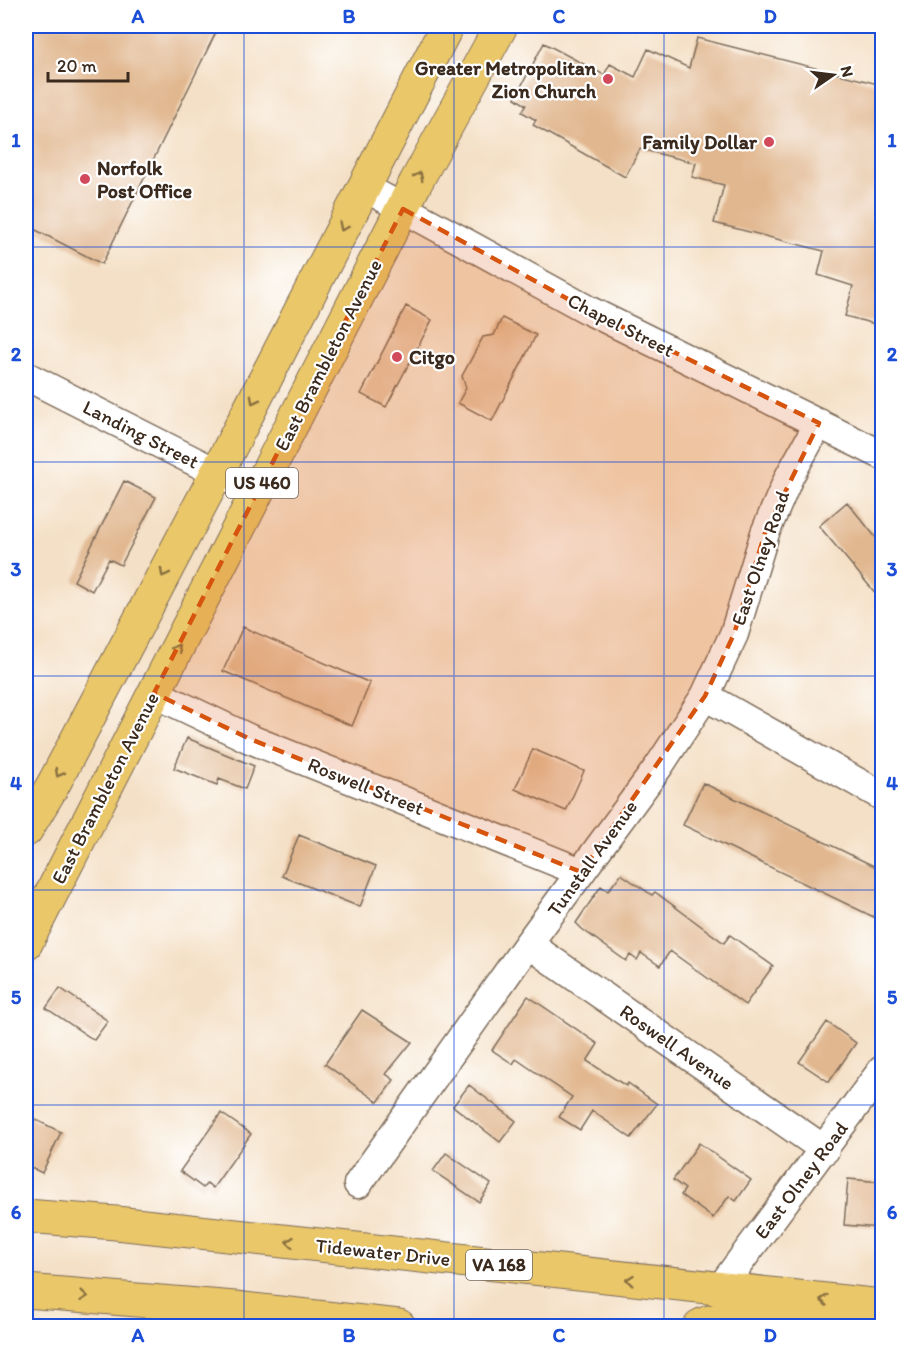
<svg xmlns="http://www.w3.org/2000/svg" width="908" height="1352" font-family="Itim,sans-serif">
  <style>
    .building { fill: #e1b78f }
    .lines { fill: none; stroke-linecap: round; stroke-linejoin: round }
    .minor-casing { stroke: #7c6a59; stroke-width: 31 }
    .major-casing { stroke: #7c6a59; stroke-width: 35 }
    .highway-casing { stroke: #7c6a59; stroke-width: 35 }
    .minor { stroke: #fff; stroke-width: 28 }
    .major { stroke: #eac769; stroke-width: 33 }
    .highway { stroke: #eac769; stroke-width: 33 }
    .oneway { stroke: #8a7140 }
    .marked { fill: #d7540e; fill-opacity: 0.2; stroke: #d7540e; stroke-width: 4.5; stroke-dasharray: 12 8; stroke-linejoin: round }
    .grid { fill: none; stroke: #1d4ed8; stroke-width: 1.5; stroke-opacity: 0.55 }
    .poi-dot { fill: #d1495b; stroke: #fff; stroke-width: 2 }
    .labels { text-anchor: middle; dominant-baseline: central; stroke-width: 4.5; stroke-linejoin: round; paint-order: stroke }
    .shield { fill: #fff; stroke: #766a62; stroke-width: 1.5 }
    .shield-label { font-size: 18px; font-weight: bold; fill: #3b2a1e }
    .poi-label { font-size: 20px; font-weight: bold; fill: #3b2a1e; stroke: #fff; text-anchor: end }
    .street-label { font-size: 20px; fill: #3b2a1e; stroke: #fff }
    .neatline { fill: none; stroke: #1d4ed8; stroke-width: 2 }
    .grid-label { font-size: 20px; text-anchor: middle; font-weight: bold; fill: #1d4ed8 }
  </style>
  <rect width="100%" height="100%" fill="#fff"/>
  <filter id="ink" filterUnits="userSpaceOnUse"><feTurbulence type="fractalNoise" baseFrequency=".0167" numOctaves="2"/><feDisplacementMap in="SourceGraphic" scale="12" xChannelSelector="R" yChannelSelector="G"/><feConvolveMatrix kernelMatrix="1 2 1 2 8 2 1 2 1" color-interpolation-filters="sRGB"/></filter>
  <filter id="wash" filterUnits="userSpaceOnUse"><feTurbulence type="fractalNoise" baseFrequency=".008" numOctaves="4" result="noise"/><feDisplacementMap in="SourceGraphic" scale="24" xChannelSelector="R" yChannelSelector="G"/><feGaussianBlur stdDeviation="1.35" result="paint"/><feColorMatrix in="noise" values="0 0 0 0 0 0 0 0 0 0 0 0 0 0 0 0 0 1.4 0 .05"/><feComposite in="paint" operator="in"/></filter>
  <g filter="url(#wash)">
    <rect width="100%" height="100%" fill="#f4e0c6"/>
    <g id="blocks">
      <!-- building -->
      <path class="building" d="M 26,26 L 219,26 L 102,264 L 26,225 Z
        M 697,38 L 882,85 L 882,326 L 845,316 L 853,286 L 818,275 L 824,251 L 714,223 L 724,185 L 692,177 L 696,163 L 640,149 L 625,177 L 533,125 L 536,120 L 522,112 L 526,105 L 515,98 L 544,43 L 604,75 L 610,64 L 635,77 L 648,49 L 689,68 Z
        M 406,306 L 432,320 L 386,407 L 361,394 Z
        M 502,318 L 536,335 L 492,421 L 458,403 L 466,388 L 462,376 L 483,337 L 494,335 Z
        M 124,481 L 156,497 L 121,565 L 109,559 L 92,591 L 74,581 Z
        M 847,502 L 882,545 L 882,601 L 819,526 Z
        M 243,627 L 370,683 L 352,726 L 223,671 Z
        M 187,738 L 254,766 L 245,789 L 219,779 L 217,785 L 174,768 Z
        M 533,749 L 584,771 L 566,811 L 515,789 Z
        M 703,783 L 882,870 L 882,921 L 683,825 Z
        M 299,835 L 376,866 L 360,907 L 282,876 Z
        M 621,874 L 652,895 L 655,892 L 724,943 L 730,935 L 773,966 L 745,1005 L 670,951 L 660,966 L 641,953 L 637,960 L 630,955 L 626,961 L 582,929 L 576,923 L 601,886 L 608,891 Z
        M 60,988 L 108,1021 L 94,1040 L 46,1008 Z
        M 528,996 L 598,1044 L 587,1061 L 626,1086 L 628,1083 L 657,1104 L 631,1138 L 592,1111 L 580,1130 L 559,1117 L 572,1097 L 516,1059 L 513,1064 L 492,1050 Z
        M 362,1010 L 412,1042 L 386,1074 L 394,1080 L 378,1102 L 325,1064 Z
        M 827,1022 L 856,1043 L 829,1082 L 799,1062 Z
        M 469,1085 L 516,1121 L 500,1142 L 453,1106 Z
        M 221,1113 L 251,1134 L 213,1188 L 207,1183 L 203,1188 L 180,1171 Z
        M 26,1115 L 61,1132 L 42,1173 L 26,1165 Z
        M 699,1143 L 751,1180 L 736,1201 L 729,1196 L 713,1218 L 681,1195 L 685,1189 L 673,1180 Z
        M 446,1153 L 491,1184 L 479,1202 L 433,1171 Z
        M 848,1179 L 882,1182 L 882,1223 L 880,1222 L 880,1228 L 844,1225 Z"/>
    </g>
  </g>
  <g filter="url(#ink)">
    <use href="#blocks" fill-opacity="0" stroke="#7c6a59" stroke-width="1.5"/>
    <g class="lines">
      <defs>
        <path id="minor" d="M 364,187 L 590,311 L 882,455
          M 26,376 L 257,493
          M 154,693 L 250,739 L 581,872
          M 705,696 L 882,796
          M 528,944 L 825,1150
          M 358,1184 L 528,944 L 659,766 L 705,696 L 734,634 L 765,533 L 789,477 L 819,423
          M 719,1290 L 882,1070"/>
        <path id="major" d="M 26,830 L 53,785 L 217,473 L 447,26
          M 26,943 L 416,182 L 501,26"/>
        <path id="highway" d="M 26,1216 L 116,1223 L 882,1306
          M 26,1291 L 235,1308 L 399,1326
          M 700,1326 C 732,1308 820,1323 859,1326"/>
      </defs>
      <!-- minor casing -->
      <use href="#minor" class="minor-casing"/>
      <!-- major casing -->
      <use href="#major" class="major-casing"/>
      <!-- highway casing -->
      <use href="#highway" class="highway-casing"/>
      <!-- minor -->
      <use href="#minor" class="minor"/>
      <!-- major -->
      <use href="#major" class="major"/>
      <!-- highway -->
      <use href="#highway" class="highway"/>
    </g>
    <!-- one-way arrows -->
    <defs><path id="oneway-chevron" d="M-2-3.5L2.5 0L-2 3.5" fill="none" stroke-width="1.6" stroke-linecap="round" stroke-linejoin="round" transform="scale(1.5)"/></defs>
    <g class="oneway">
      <use href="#oneway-chevron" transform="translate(419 176) rotate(-63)"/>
      <use href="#oneway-chevron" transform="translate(343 227) rotate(117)"/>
      <use href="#oneway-chevron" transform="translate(254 400) rotate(117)"/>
      <use href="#oneway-chevron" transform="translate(164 573) rotate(118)"/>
      <use href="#oneway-chevron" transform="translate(177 648) rotate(-63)"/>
      <use href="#oneway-chevron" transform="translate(59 773) rotate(118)"/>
      <use href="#oneway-chevron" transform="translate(290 1242) rotate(-174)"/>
      <use href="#oneway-chevron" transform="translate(630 1280) rotate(-174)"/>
      <use href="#oneway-chevron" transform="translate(84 1296) rotate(5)"/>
      <use href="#oneway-chevron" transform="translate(824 1300) rotate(-174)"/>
    </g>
  </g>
  <!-- marked area -->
  <path class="marked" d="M 403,209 L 590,311 L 819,423 L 765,533 L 734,634 L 705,696 L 581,872 L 250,739 L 154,693 Z"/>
  <!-- grid -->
  <path class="grid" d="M 244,26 L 244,1326M 454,26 L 454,1326M 664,26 L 664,1326M 26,247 L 882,247M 26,462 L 882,462M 26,676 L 882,676M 26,890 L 882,890M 26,1105 L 882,1105"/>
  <!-- markers -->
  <g class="poi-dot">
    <circle cx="608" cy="79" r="6"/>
    <circle cx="769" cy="142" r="6"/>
    <circle cx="85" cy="179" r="6"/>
    <circle cx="397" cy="357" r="6"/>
  </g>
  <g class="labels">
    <!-- shield labels -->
    <g class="shield">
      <rect x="226" y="468" width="72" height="30" rx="4.5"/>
      <rect x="466" y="1250" width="66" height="30" rx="4.5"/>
    </g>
    <g class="shield-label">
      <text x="262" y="483">US 460</text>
      <text x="499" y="1265">VA 168</text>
    </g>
    <!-- poi labels -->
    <g class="poi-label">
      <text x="596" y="68">Greater Metropolitan<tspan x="596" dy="23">Zion Church</tspan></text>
      <text x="757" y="142">Family Dollar</text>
      <text x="97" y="168" text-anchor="start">Norfolk<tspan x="97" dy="23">Post Office</tspan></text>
      <text x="409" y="357" text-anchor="start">Citgo</text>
    </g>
    <!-- street labels -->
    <g class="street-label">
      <text transform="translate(621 325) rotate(27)">Chapel Street</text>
      <text transform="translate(328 355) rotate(-63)">East Brambleton Avenue</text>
      <text transform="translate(141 434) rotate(27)">Landing Street</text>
      <text transform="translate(760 558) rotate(-71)">East Olney Road</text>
      <text transform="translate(366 786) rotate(22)">Roswell Street</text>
      <text transform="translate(105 788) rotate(-63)">East Brambleton Avenue</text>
      <text transform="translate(592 858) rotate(-54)">Tunstall Avenue</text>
      <text transform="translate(677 1047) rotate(35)">Roswell Avenue</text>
      <text transform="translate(801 1180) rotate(-53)">East Olney Road</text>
      <text transform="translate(383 1252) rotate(6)">Tidewater Drive</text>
    </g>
  </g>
  <!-- margin -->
  <rect width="908" height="1352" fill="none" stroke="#fff" stroke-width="66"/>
  <!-- north arrow -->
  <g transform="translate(833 75) rotate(76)" stroke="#ffffff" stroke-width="4.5" paint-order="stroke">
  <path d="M0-4.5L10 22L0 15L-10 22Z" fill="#3b2a1e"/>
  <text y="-9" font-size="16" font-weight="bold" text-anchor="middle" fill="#3b2a1e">N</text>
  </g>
  <!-- scale -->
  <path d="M48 72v9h80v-9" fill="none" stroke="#3b2a1e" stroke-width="3"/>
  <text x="57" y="72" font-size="18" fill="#3b2a1e" stroke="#ffffff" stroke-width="4.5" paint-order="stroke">20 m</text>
  <rect x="33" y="33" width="842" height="1286" class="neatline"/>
  <g class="grid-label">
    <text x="138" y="23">A</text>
    <text x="349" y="23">B</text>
    <text x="559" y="23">C</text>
    <text x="770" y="23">D</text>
    <text x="16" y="147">1</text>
    <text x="892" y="147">1</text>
    <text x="16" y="361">2</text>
    <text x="892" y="361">2</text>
    <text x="16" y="576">3</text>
    <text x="892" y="576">3</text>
    <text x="16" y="790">4</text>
    <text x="892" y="790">4</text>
    <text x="16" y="1004">5</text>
    <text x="892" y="1004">5</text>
    <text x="16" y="1219">6</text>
    <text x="892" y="1219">6</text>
    <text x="138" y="1342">A</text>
    <text x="349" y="1342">B</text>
    <text x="559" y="1342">C</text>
    <text x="770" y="1342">D</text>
  </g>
</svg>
